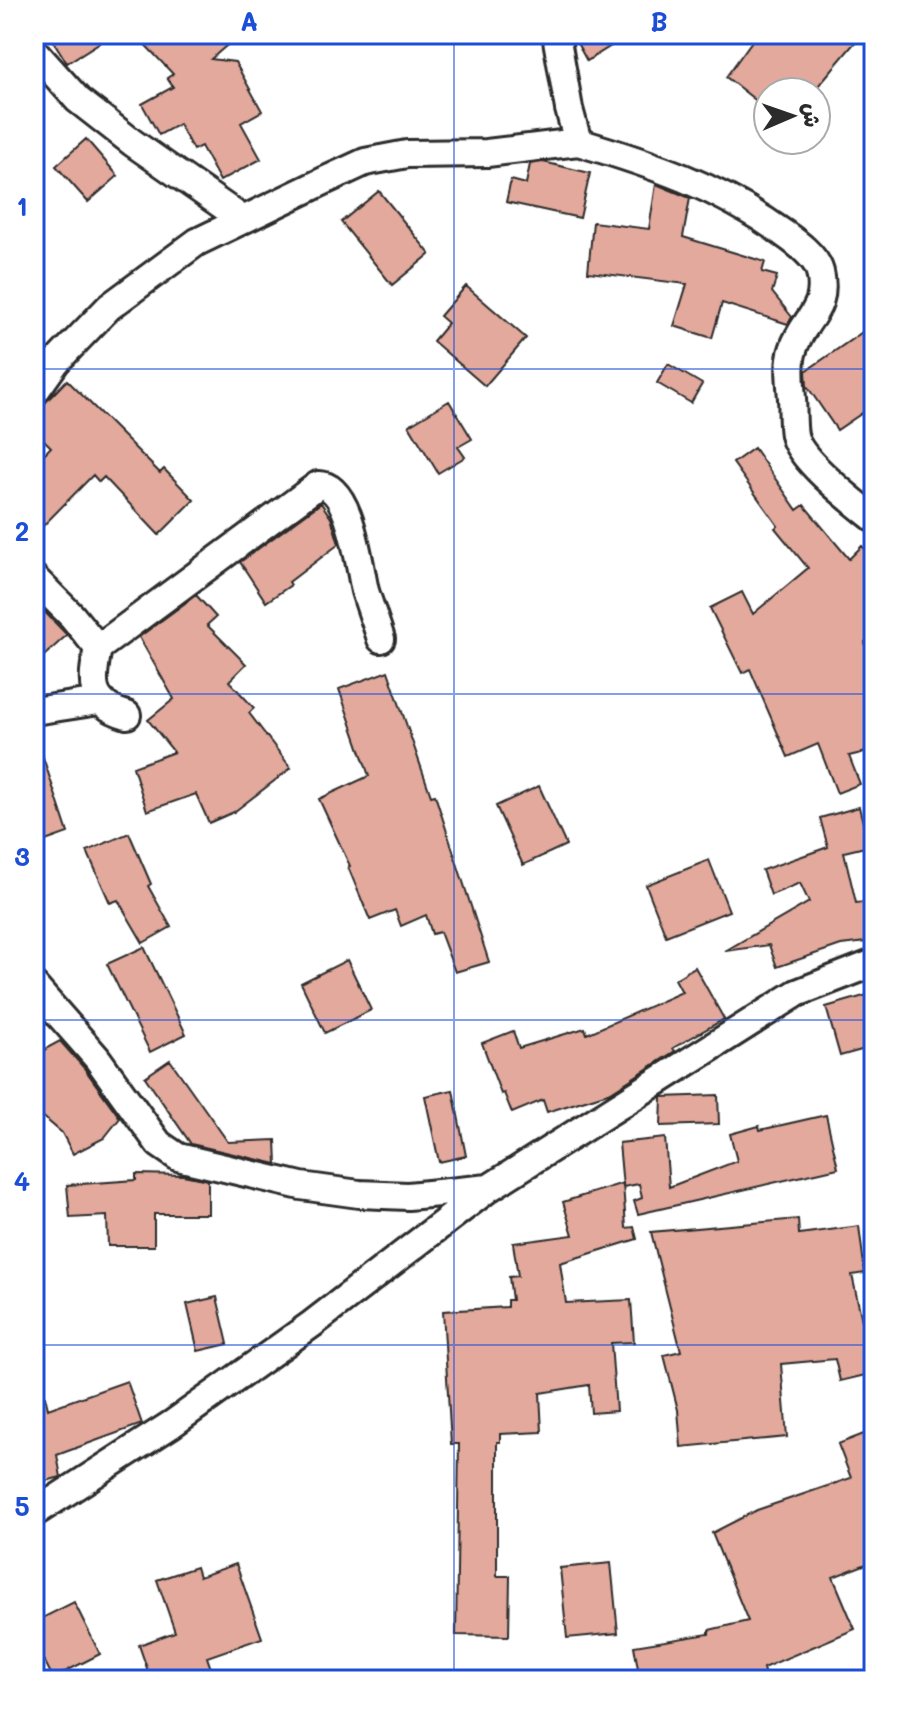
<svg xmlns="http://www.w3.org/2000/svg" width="908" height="1714" font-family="Mali,'Playpen Sans Arabic',sans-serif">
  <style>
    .building { fill: #e2a99c; stroke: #2b2b2b; stroke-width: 2 }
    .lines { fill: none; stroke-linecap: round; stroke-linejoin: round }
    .street-casing { stroke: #2b2b2b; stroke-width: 32 }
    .street { stroke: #fff; stroke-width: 26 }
    .grid { fill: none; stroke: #1d4ed8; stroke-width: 2; stroke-opacity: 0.55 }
    .neatline { fill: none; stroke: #1d4ed8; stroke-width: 3 }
    .grid-label { font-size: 26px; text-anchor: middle; font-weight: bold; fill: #1d4ed8 }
  </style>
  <rect width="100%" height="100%" fill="#fff"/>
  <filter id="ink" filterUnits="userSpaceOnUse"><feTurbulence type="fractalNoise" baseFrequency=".0125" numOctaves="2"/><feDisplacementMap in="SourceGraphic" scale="16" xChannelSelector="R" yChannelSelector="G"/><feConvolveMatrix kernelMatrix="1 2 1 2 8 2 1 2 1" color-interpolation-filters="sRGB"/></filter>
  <g filter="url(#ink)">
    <!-- building -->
    <path class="building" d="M 49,34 L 113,34 L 67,63 Z
      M 135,34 L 240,34 L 211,59 L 235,62 L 262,111 L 241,123 L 261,159 L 220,181 L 201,146 L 193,150 L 179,124 L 159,135 L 142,104 L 173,87 L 167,78 L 173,74 Z
      M 572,34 L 630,34 L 587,61 Z
      M 757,34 L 862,34 L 813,92 L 768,92 L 768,110 L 726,77 Z
      M 86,139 L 118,176 L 88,202 L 56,166 Z
      M 543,162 L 590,173 L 580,218 L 506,202 L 511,180 L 526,184 L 530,164 Z
      M 656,184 L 690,198 L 683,237 L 765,262 L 762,272 L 777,276 L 772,292 L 792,317 L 788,324 L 722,303 L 712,338 L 674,326 L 687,284 L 588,272 L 593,222 L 649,229 Z
      M 379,191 L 430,254 L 392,285 L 341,222 Z
      M 466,286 L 526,338 L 485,386 L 433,341 L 448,323 L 440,316 Z
      M 874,324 L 874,405 L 837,430 L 807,386 L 806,371 Z
      M 668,364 L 702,384 L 691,403 L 657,383 Z
      M 67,380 L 160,473 L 164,469 L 194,500 L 159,535 L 104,477 L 99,482 L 93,475 L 34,535 L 34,464 L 51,447 L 34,430 L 34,414 Z
      M 449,401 L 472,439 L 458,447 L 465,457 L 438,473 L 409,425 Z
      M 754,448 L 797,510 L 804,505 L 849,559 L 862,546 L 874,558 L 874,633 L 865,642 L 874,678 L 874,750 L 849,756 L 860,784 L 837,793 L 818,744 L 788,757 L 750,669 L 742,673 L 710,608 L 742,592 L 753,614 L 808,568 L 775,528 L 778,526 L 733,463 Z
      M 321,503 L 331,518 L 339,544 L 289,582 L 291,585 L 266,602 L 240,562 Z
      M 196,595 L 216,617 L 207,625 L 246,664 L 229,681 L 254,708 L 249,713 L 291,768 L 234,812 L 209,823 L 196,794 L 147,811 L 133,767 L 174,752 L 148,720 L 174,699 L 139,637 Z
      M 34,601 L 67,635 L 34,665 Z
      M 388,671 L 431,796 L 435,795 L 489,962 L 455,972 L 440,932 L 432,934 L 426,915 L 401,926 L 395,910 L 370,920 L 348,867 L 350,866 L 319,799 L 369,776 L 339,689 Z
      M 38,742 L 68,833 L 34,845 L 34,743 Z
      M 539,786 L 566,845 L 523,865 L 496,806 Z
      M 859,807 L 869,846 L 844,852 L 856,903 L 874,901 L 874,941 L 841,945 L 777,967 L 769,945 L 725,951 L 809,902 L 800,883 L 771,895 L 762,870 L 828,847 L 820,818 Z
      M 129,833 L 151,884 L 148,886 L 171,927 L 143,943 L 118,900 L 110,903 L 87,851 Z
      M 709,860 L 729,911 L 666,936 L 646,885 Z
      M 144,947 L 186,1034 L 150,1052 L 107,964 Z
      M 347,960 L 371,1010 L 325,1033 L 301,983 Z
      M 695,967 L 724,1019 L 673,1048 L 675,1051 L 611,1092 L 547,1112 L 543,1100 L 512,1113 L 504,1093 L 501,1094 L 482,1043 L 513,1031 L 519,1048 L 585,1028 L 587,1034 L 682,992 L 675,979 Z
      M 874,993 L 874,1022 L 865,1024 L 872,1047 L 840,1056 L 826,1007 Z
      M 60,1041 L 84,1068 L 120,1118 L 104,1138 L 73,1154 L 62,1133 L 34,1109 L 34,1064 L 47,1048 Z
      M 170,1060 L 228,1142 L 276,1140 L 277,1164 L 191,1144 L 145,1077 Z
      M 453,1090 L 466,1156 L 439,1162 L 425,1096 Z
      M 718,1095 L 719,1124 L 661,1126 L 662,1097 Z
      M 826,1115 L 838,1168 L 638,1214 L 634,1201 L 642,1198 L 639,1184 L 623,1187 L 619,1143 L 665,1138 L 669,1187 L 737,1161 L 730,1134 L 759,1126 L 760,1130 Z
      M 136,1174 L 183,1175 L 208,1180 L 208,1214 L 154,1214 L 154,1246 L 108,1246 L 107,1216 L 70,1218 L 67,1185 L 136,1180 Z
      M 623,1183 L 626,1228 L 634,1227 L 637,1239 L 560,1263 L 566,1303 L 631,1300 L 634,1342 L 611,1343 L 616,1411 L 591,1413 L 589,1385 L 540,1393 L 542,1432 L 500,1434 L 500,1442 L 497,1442 L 497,1576 L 510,1576 L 509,1636 L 456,1635 L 459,1444 L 451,1444 L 443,1311 L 507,1307 L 507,1300 L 512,1300 L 509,1277 L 518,1276 L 513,1243 L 573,1235 L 563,1202 Z
      M 798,1219 L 799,1234 L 859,1226 L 865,1273 L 852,1275 L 868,1348 L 874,1346 L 874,1373 L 840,1381 L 835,1359 L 781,1364 L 787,1437 L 681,1447 L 678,1410 L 664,1355 L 681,1351 L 651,1232 Z
      M 217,1297 L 228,1344 L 198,1351 L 187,1304 Z
      M 127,1381 L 142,1424 L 57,1455 L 61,1477 L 34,1484 L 34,1397 L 45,1396 L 48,1409 Z
      M 874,1430 L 874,1561 L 833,1577 L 855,1629 L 763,1668 L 766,1680 L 640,1680 L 634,1646 L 709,1634 L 709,1630 L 748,1621 L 712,1533 L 757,1510 L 851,1478 L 838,1444 Z
      M 611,1563 L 618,1633 L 567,1638 L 560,1568 Z
      M 236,1564 L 262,1638 L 207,1657 L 215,1680 L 151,1680 L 139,1645 L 175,1632 L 157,1580 L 196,1567 L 199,1577 Z
      M 74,1602 L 100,1654 L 53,1678 L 34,1640 L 34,1622 Z"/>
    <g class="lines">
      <defs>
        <path id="street" d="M 556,34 L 569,109 L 578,142 C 652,164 720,187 783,233 C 796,242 816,256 820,272 C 829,311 802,319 793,350 C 788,365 791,383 792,399 C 793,410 792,424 794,435 C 799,460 854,502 874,518
          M 34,51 L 78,100 L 133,143 L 242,219
          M 34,393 L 56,362 L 109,307 L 197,242 L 326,180 L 365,162 L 407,154 L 487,153 L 578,142
          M 34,578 L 72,616 L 98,648 C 91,682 88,704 127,715
          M 98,648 L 318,485 C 351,484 359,566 365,591 C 370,607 376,623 381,639
          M 34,711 L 99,701
          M 34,986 L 97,1058 L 159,1144 L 178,1157 L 301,1186 L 359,1194 L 408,1196 L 489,1188
          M 34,1513 L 172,1424 L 312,1324 L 489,1188 L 797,993 L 874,963"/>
      </defs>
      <!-- street casing -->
      <use href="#street" class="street-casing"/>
      <!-- street -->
      <use href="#street" class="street"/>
    </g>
  </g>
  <!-- grid -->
  <path class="grid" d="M 454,34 L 454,1680M 34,369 L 874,369M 34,694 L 874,694M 34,1020 L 874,1020M 34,1345 L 874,1345"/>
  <!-- margin -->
  <rect width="908" height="1714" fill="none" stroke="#fff" stroke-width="88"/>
  <!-- north arrow -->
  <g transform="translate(792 116) rotate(88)"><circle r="38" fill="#ffffff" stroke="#aaaaaa" stroke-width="2"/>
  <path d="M0-6L14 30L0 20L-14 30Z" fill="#2b2b2b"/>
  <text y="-12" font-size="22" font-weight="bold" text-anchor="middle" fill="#2b2b2b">ش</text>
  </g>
  <rect x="44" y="44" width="820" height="1626" class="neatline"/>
  <g class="grid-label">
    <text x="249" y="31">A</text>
    <text x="659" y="31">B</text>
    <text x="22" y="216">1</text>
    <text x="22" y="541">2</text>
    <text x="22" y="866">3</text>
    <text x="22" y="1191">4</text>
    <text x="22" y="1516">5</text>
  </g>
</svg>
